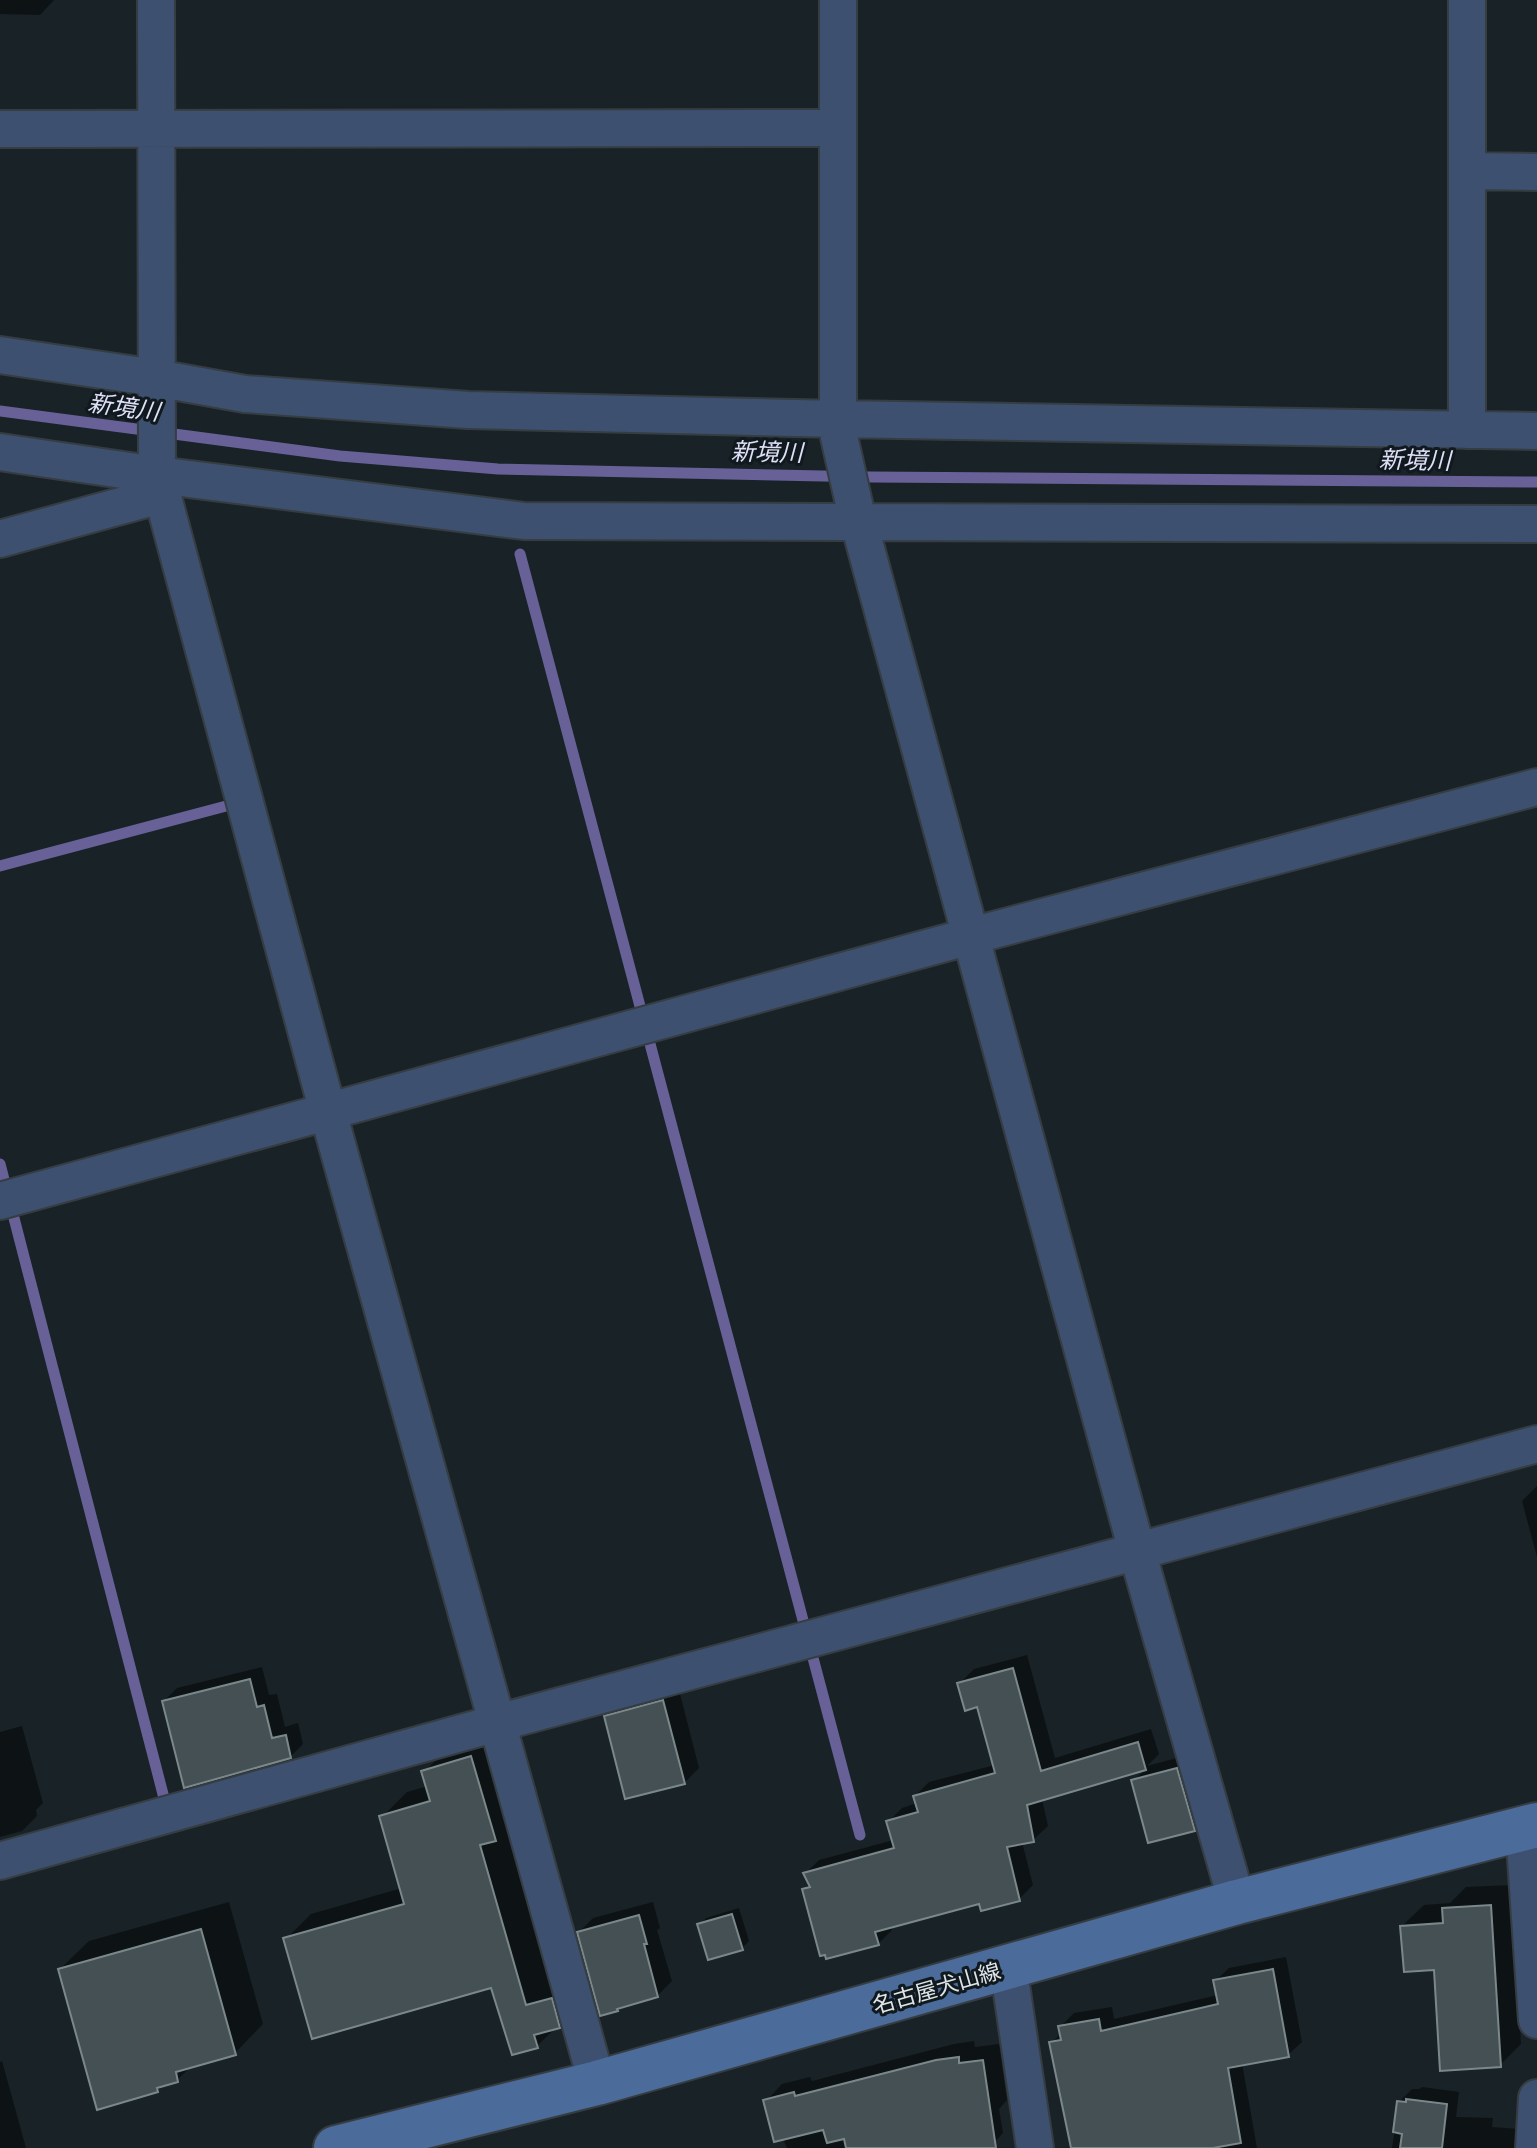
<svg xmlns="http://www.w3.org/2000/svg" width="1537" height="2148" font-family="Georgia,'Noto Sans JP',serif">
  <style>
    .shadow { fill: #0007 }
    .lines { fill: none; stroke-linecap: round; stroke-linejoin: round }
    .stream { stroke: #676198; stroke-width: 11 }
    .building { fill: #445053; stroke: #7b888b; stroke-width: 2 }
    .street-casing { stroke: #353d42; stroke-width: 40 }
    .secondary-casing { stroke: #353d42; stroke-width: 48 }
    .street { stroke: #3d506f; stroke-width: 36 }
    .secondary { stroke: #4b6b9b; stroke-width: 44 }
    .labels { text-anchor: middle; dominant-baseline: central; stroke-width: 6; stroke-linejoin: round; paint-order: stroke }
    .street-label { font-size: 22px; fill: #dfe5e8; stroke: #10191e }
    .water-label { font-size: 24px; font-style: italic; fill: #e0e1f8; stroke: #10191e }
  </style>
  <rect width="100%" height="100%" fill="#192227"/>
  <!-- shadow -->
  <path class="shadow" d="M 0,0 L 54,0 L 40,15 L 0,14 Z
    M 1537,1486 L 1537,1557 L 1522,1501 Z
    M 1027,1655 L 1055,1758 L 1151,1729 L 1159,1754 L 1147,1766 L 1192,1754 L 1209,1814 L 1194,1829 L 1134,1781 L 1146,1768 L 1042,1799 L 1048,1826 L 1033,1840 L 1022,1842 L 1033,1885 L 1019,1899 L 981,1902 L 891,1925 L 892,1930 L 878,1944 L 804,1890 L 810,1883 L 805,1874 L 819,1860 L 894,1840 L 888,1822 L 902,1808 L 917,1803 L 915,1796 L 929,1782 L 995,1765 L 979,1705 L 960,1683 L 974,1669 Z
    M 262,1667 L 269,1695 L 277,1694 L 285,1727 L 298,1723 L 303,1744 L 290,1757 L 164,1701 L 177,1688 Z
    M 678,1686 L 699,1768 L 684,1783 L 606,1717 L 621,1702 Z
    M 22,1726 L 43,1803 L 36,1810 L 37,1816 L 22,1831 L 0,1837 L 0,1732 Z
    M 496,1733 L 520,1814 L 506,1827 L 551,1981 L 584,2001 L 537,2046 L 493,1986 L 286,1939 L 311,1914 L 402,1888 L 382,1817 L 407,1792 L 428,1786 L 424,1772 L 449,1747 Z
    M 1512,1885 L 1521,2044 L 1500,2065 L 1436,1968 L 1402,1926 L 1424,1905 L 1450,1903 L 1466,1887 Z
    M 229,1902 L 263,2024 L 235,2053 L 193,2065 L 177,2080 L 164,2084 L 157,2091 L 60,1969 L 89,1941 Z
    M 653,1902 L 660,1928 L 657,1930 L 672,1981 L 657,1996 L 620,2006 L 617,2009 L 602,2014 L 579,1932 L 593,1918 Z
    M 739,1908 L 749,1941 L 742,1948 L 699,1925 L 706,1918 Z
    M 1286,1957 L 1302,2042 L 1288,2055 L 1242,2063 L 1257,2148 L 1273,2148 L 1091,2148 L 1052,2043 L 1061,2033 L 1060,2027 L 1074,2013 L 1112,2007 L 1114,2019 L 1218,1995 L 1215,1981 L 1229,1968 Z
    M 974,2041 L 975,2047 L 999,2044 L 1007,2100 L 999,2109 L 1003,2133 L 989,2148 L 787,2148 L 766,2101 L 782,2084 L 810,2077 L 812,2081 L 954,2044 Z
    M 2,2061 L 26,2148 L 0,2148 L 0,2062 Z
    M 1422,2087 L 1459,2092 L 1456,2117 L 1493,2118 L 1492,2127 L 1519,2129 L 1519,2148 L 1392,2148 L 1399,2102 L 1412,2089 L 1419,2089 Z"/>
  <g class="lines">
    <!-- stream -->
    <path class="stream" d="M 0,411 L 340,456 L 498,469 L 871,477 L 1537,482
      M 520,554 L 860,1835
      M 0,866 L 230,805
      M 0,1164 L 164,1798"/>
  </g>
  <!-- building -->
  <path class="building" d="M 1013,1668 L 1041,1771 L 1138,1742 L 1146,1770 L 1027,1805 L 1034,1842 L 1007,1847 L 1020,1901 L 981,1911 L 979,1904 L 875,1932 L 879,1945 L 826,1959 L 825,1955 L 820,1956 L 802,1889 L 810,1887 L 803,1873 L 894,1848 L 886,1821 L 918,1812 L 913,1796 L 995,1773 L 977,1707 L 965,1711 L 957,1683 Z
    M 250,1679 L 257,1707 L 264,1705 L 272,1738 L 286,1735 L 291,1758 L 184,1788 L 162,1701 Z
    M 663,1700 L 685,1784 L 625,1799 L 604,1716 Z
    M 471,1756 L 496,1841 L 480,1845 L 526,2005 L 552,1998 L 560,2028 L 534,2035 L 538,2048 L 512,2055 L 491,1988 L 312,2039 L 283,1938 L 404,1904 L 379,1816 L 430,1801 L 421,1771 Z
    M 1177,1768 L 1195,1831 L 1148,1843 L 1131,1780 Z
    M 1491,1905 L 1501,2067 L 1440,2071 L 1434,1970 L 1404,1972 L 1400,1926 L 1443,1923 L 1442,1908 Z
    M 732,1914 L 743,1950 L 708,1960 L 697,1924 Z
    M 639,1915 L 647,1944 L 644,1944 L 658,1997 L 617,2009 L 618,2011 L 600,2016 L 577,1932 Z
    M 201,1929 L 236,2055 L 176,2072 L 178,2082 L 157,2088 L 158,2092 L 97,2110 L 58,1969 Z
    M 1273,1969 L 1289,2057 L 1228,2068 L 1241,2143 L 1213,2148 L 1071,2148 L 1049,2042 L 1061,2040 L 1058,2026 L 1099,2019 L 1101,2031 L 1218,2004 L 1213,1980 Z
    M 959,2057 L 959,2063 L 983,2060 L 996,2148 L 846,2148 L 844,2139 L 827,2143 L 823,2130 L 774,2142 L 763,2100 L 794,2092 L 795,2096 L 936,2060 Z
    M 1406,2099 L 1447,2104 L 1442,2148 L 1400,2148 L 1402,2134 L 1393,2132 L 1397,2101 L 1406,2102 Z"/>
  <g class="lines">
    <defs>
      <path id="street" d="M 156,0 L 157,475 L 328,1112 L 597,2083
        M 838,0 L 838,432 L 855,508 L 1137,1551 L 1237,1902
        M 0,129 L 838,128
        M 1467,171 L 1537,172
        M 0,355 L 156,378 L 245,394 L 468,410 L 839,419 L 1537,431
        M 1467,430 L 1467,0
        M 0,452 L 157,475 L 524,521 L 1537,524
        M 0,539 L 161,495
        M 0,1201 L 971,936 L 1537,787
        M 1524,1829 L 1537,2020
        M 0,1861 L 497,1723 L 1537,1444
        M 1008,1965 L 1035,2148
        M 1534,2148 L 1537,2098"/>
      <path id="secondary" d="M 336,2148 L 597,2083 L 1237,1902 L 1537,1825"/>
    </defs>
    <!-- street casing -->
    <use href="#street" class="street-casing"/>
    <!-- secondary casing -->
    <use href="#secondary" class="secondary-casing"/>
    <!-- street -->
    <use href="#street" class="street"/>
    <!-- secondary -->
    <use href="#secondary" class="secondary"/>
  </g>
  <g class="labels">
    <!-- street labels -->
    <g class="street-label">
      <text transform="translate(936 1986) rotate(-16)">名古屋犬山線</text>
    </g>
    <!-- water labels -->
    <g class="water-label">
      <text transform="translate(124 405) rotate(8)">新境川</text>
      <text transform="translate(767 450) rotate(1)">新境川</text>
      <text transform="translate(1415 458) rotate(1)">新境川</text>
    </g>
  </g>
</svg>
